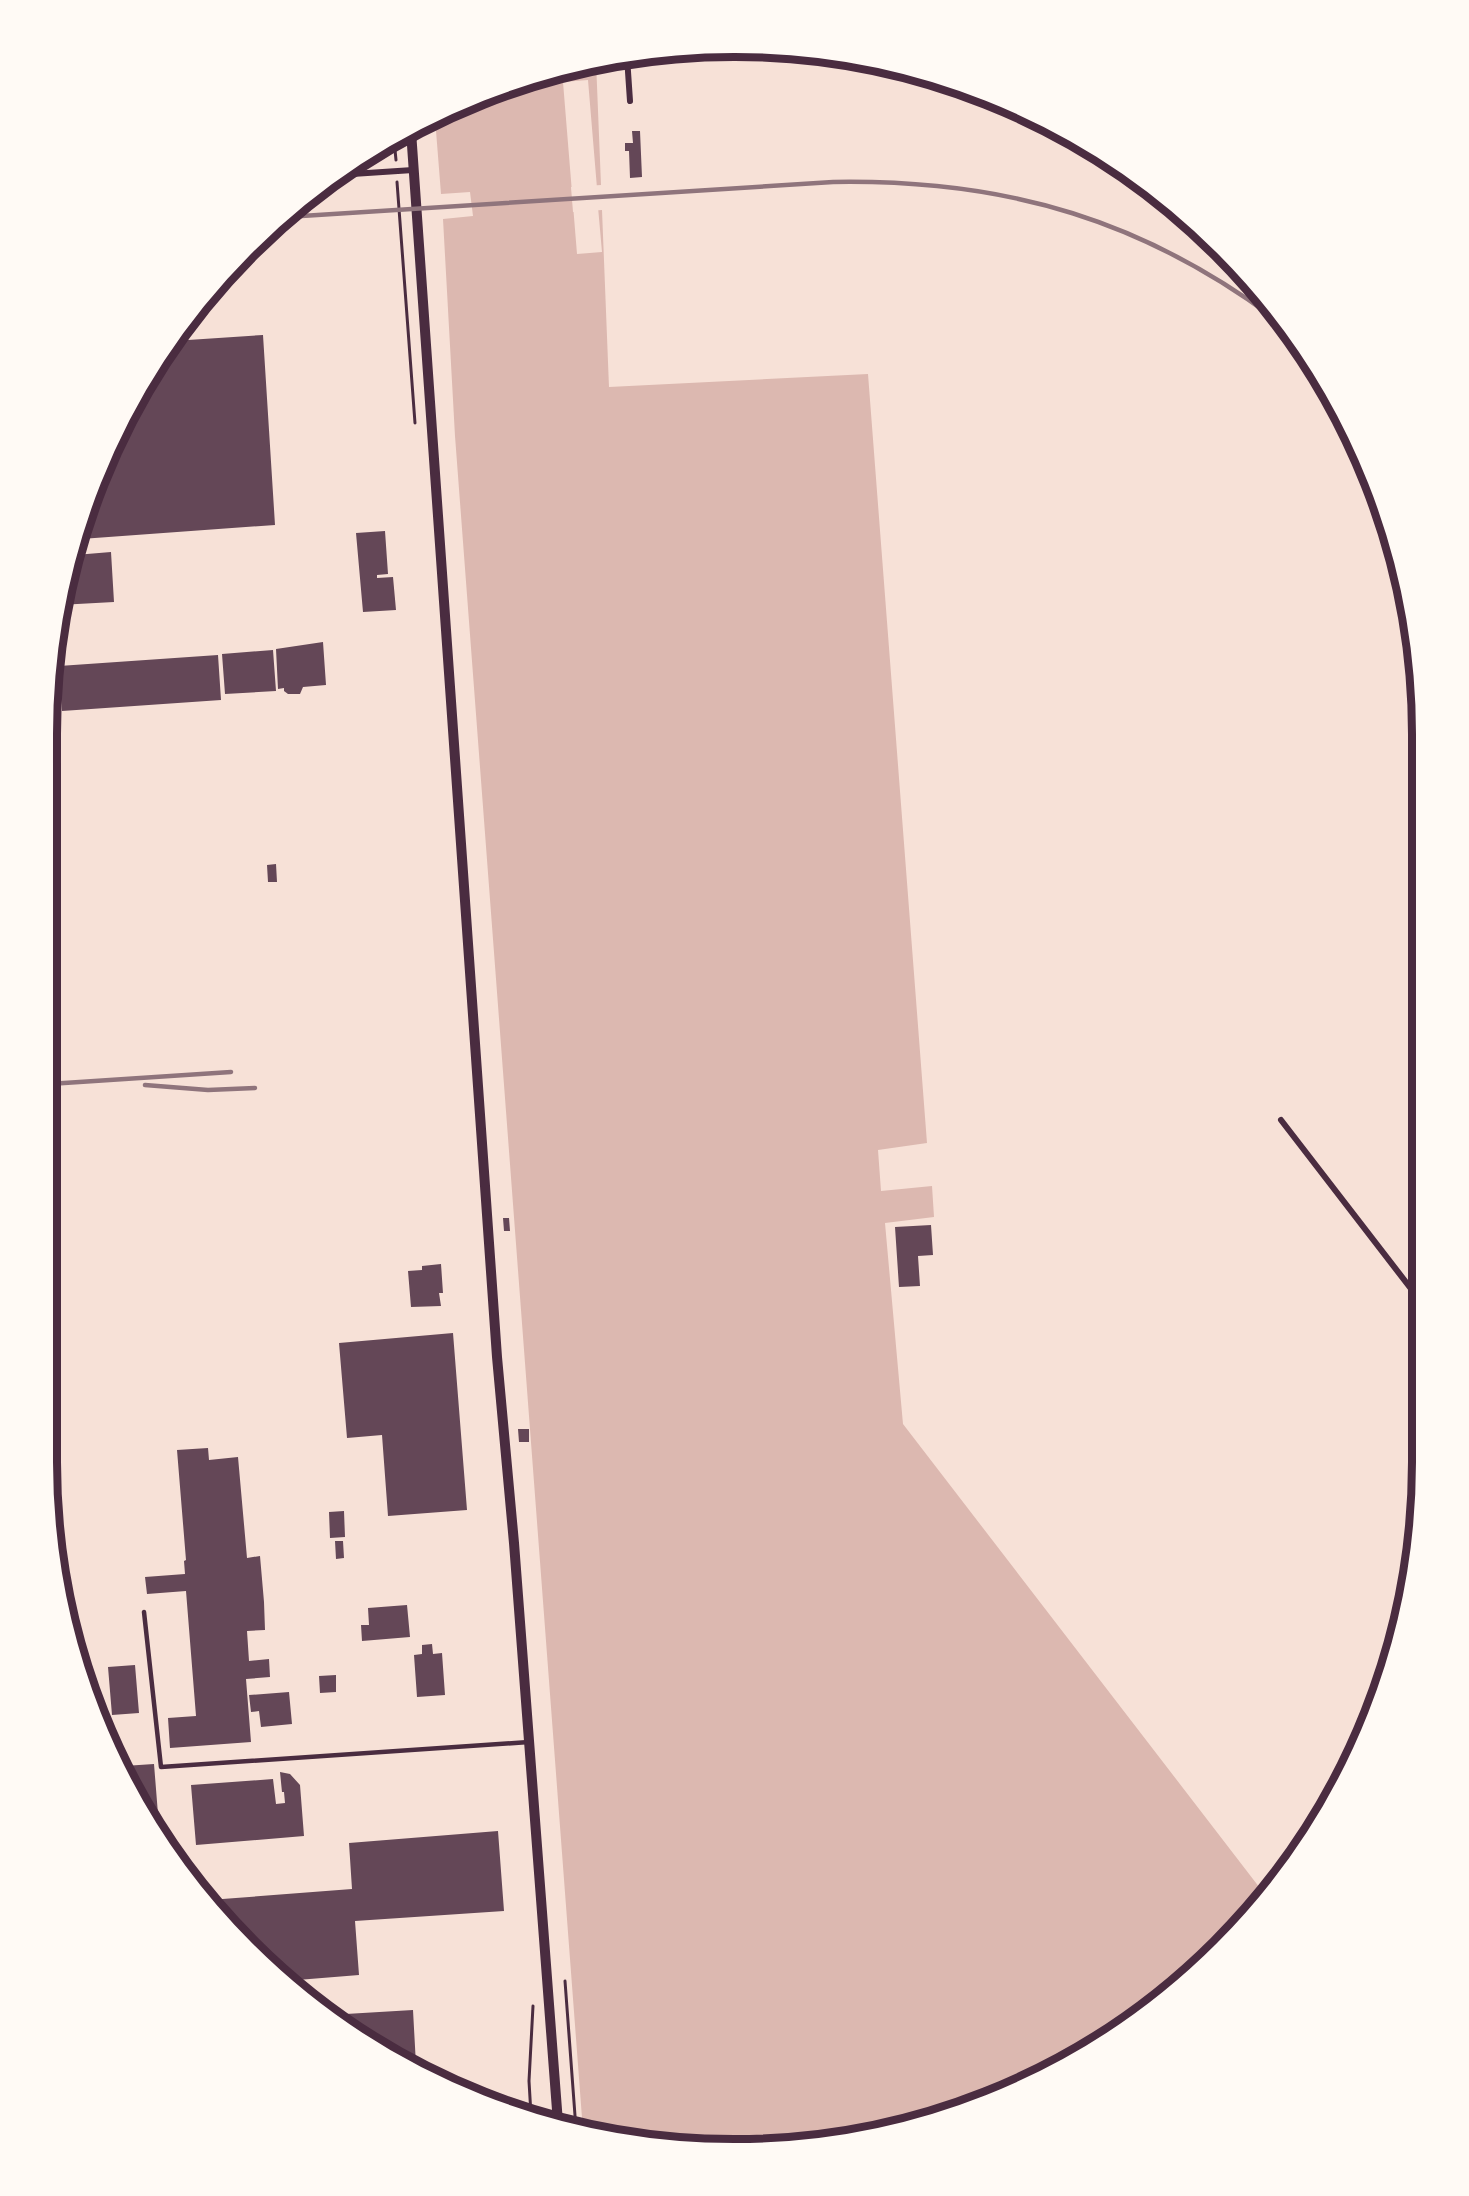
<svg xmlns="http://www.w3.org/2000/svg" width="1469" height="2196" font-family="'Archivo Narrow',sans-serif">
  <style>
    .water { fill: #dcb8b0 }
    .pier { fill: #f7e1d7 }
    .building { fill: #644757 }
    .lines { fill: none; stroke-linecap: round; stroke-linejoin: round }
    .path { stroke: #4a2c40; stroke-width: 3 }
    .service { stroke: #4a2c40; stroke-width: 4.5 }
    .minor { stroke: #4a2c40; stroke-width: 6 }
    .tertiary { stroke: #4a2c40; stroke-width: 10 }
    .rail { stroke: #8f747c; stroke-width: 4.5 }
    .rim { fill: none; stroke: #4a2c40; stroke-width: 8 }
  </style>
  <rect width="100%" height="100%" fill="#f7e1d7"/>
  <!-- water -->
  <path class="water" d="M 596,61 L 601,185 L 571,187 L 573,212 L 602,210 L 609,387 L 868,374 L 927,1143 L 878,1150 L 881,1191 L 932,1186 L 934,1217 L 885,1223 L 903,1424 L 1266,1896 L 1221,1948 L 1078,2057 L 956,2113 L 869,2136 L 689,2148 L 600,2136 L 583,2131 L 455,436 L 443,219 L 473,216 L 470,192 L 441,194 L 435,118 L 471,99 Z"/>
  <!-- pier -->
  <path class="pier" d="M 588,80 L 597,188 L 574,190 L 576,209 L 598,207 L 602,252 L 577,254 L 563,82 Z"/>
  <!-- building -->
  <path class="building" d="M 705,49 L 706,58 L 664,60 L 664,53 Z
    M 632,131 L 640,131 L 642,177 L 630,178 L 629,151 L 625,151 L 625,143 L 633,143 Z
    M 263,335 L 275,525 L 81,539 L 118,430 L 173,341 Z
    M 385,531 L 388,574 L 377,575 L 377,578 L 393,577 L 396,610 L 363,612 L 356,533 Z
    M 111,552 L 114,602 L 59,605 L 75,555 Z
    M 323,642 L 326,685 L 303,687 L 300,694 L 288,694 L 284,691 L 284,688 L 278,689 L 276,649 Z
    M 273,650 L 276,691 L 225,694 L 222,654 Z
    M 218,655 L 221,700 L 62,711 L 59,666 Z
    M 276,864 L 277,882 L 268,882 L 267,865 Z
    M 503,1218 L 509,1218 L 510,1231 L 504,1231 Z
    M 931,1225 L 933,1255 L 918,1256 L 920,1286 L 899,1287 L 895,1227 Z
    M 441,1264 L 443,1293 L 439,1293 L 441,1306 L 411,1307 L 408,1271 L 422,1270 L 422,1266 Z
    M 453,1333 L 467,1510 L 388,1516 L 382,1435 L 347,1438 L 339,1343 Z
    M 518,1429 L 529,1429 L 529,1442 L 519,1442 Z
    M 208,1448 L 209,1460 L 238,1457 L 247,1558 L 260,1556 L 264,1602 L 265,1630 L 247,1631 L 249,1661 L 269,1659 L 270,1677 L 246,1679 L 251,1742 L 170,1748 L 168,1718 L 196,1716 L 186,1591 L 147,1594 L 145,1577 L 185,1574 L 184,1561 L 186,1560 L 177,1450 Z
    M 344,1511 L 345,1537 L 330,1538 L 329,1512 Z
    M 335,1541 L 343,1541 L 344,1558 L 336,1559 Z
    M 407,1605 L 410,1637 L 362,1641 L 361,1625 L 369,1625 L 368,1608 Z
    M 432,1644 L 433,1654 L 442,1653 L 445,1695 L 417,1697 L 414,1655 L 422,1654 L 422,1645 Z
    M 135,1665 L 139,1713 L 112,1715 L 108,1667 Z
    M 336,1675 L 336,1692 L 320,1693 L 319,1676 Z
    M 289,1692 L 292,1724 L 261,1727 L 259,1711 L 251,1712 L 249,1695 Z
    M 154,1764 L 158,1814 L 148,1814 L 124,1766 Z
    M 280,1772 L 290,1774 L 300,1785 L 304,1836 L 196,1845 L 191,1785 L 273,1779 L 276,1804 L 285,1803 L 284,1792 L 282,1792 Z
    M 498,1831 L 504,1911 L 355,1921 L 359,1975 L 285,1981 L 248,1948 L 209,1900 L 352,1889 L 349,1843 Z
    M 413,2010 L 416,2065 L 329,2015 Z"/>
  <g class="lines">
    <!-- path -->
    <path class="path" d="M 394,140 L 396,160
      M 397,182 L 415,423
      M 565,1981 L 576,2129
      M 531,2115 L 529,2081 L 533,2006"/>
    <!-- service -->
    <path class="service" d="M 144,1612 L 161,1767 L 529,1742"/>
    <!-- minor -->
    <path class="minor" d="M 627,57 L 630,101
      M 337,175 L 413,170
      M 1281,1120 L 1422,1303"/>
    <!-- tertiary -->
    <path class="tertiary" d="M 411,131 L 497,1357 L 514,1543 L 558,2123"/>
    <!-- rail -->
    <path class="rail" d="M 286,217 L 833,182 C 1007,179 1147,220 1286,327
      M 49,1084 L 231,1072
      M 145,1085 L 208,1090 L 255,1088"/>
  </g>
  <!-- crop -->
  <path d="M0 0H1469V2196H0ZM734 57H735A677 677 0 0 1 1412 734V1462A677 677 0 0 1 735 2139H734A677 677 0 0 1 57 1462V734A677 677 0 0 1 734 57Z" fill="#fffaf5" fill-rule="evenodd"/>
  <path class="rim" d="M734 57H735A677 677 0 0 1 1412 734V1462A677 677 0 0 1 735 2139H734A677 677 0 0 1 57 1462V734A677 677 0 0 1 734 57Z"/>
</svg>
